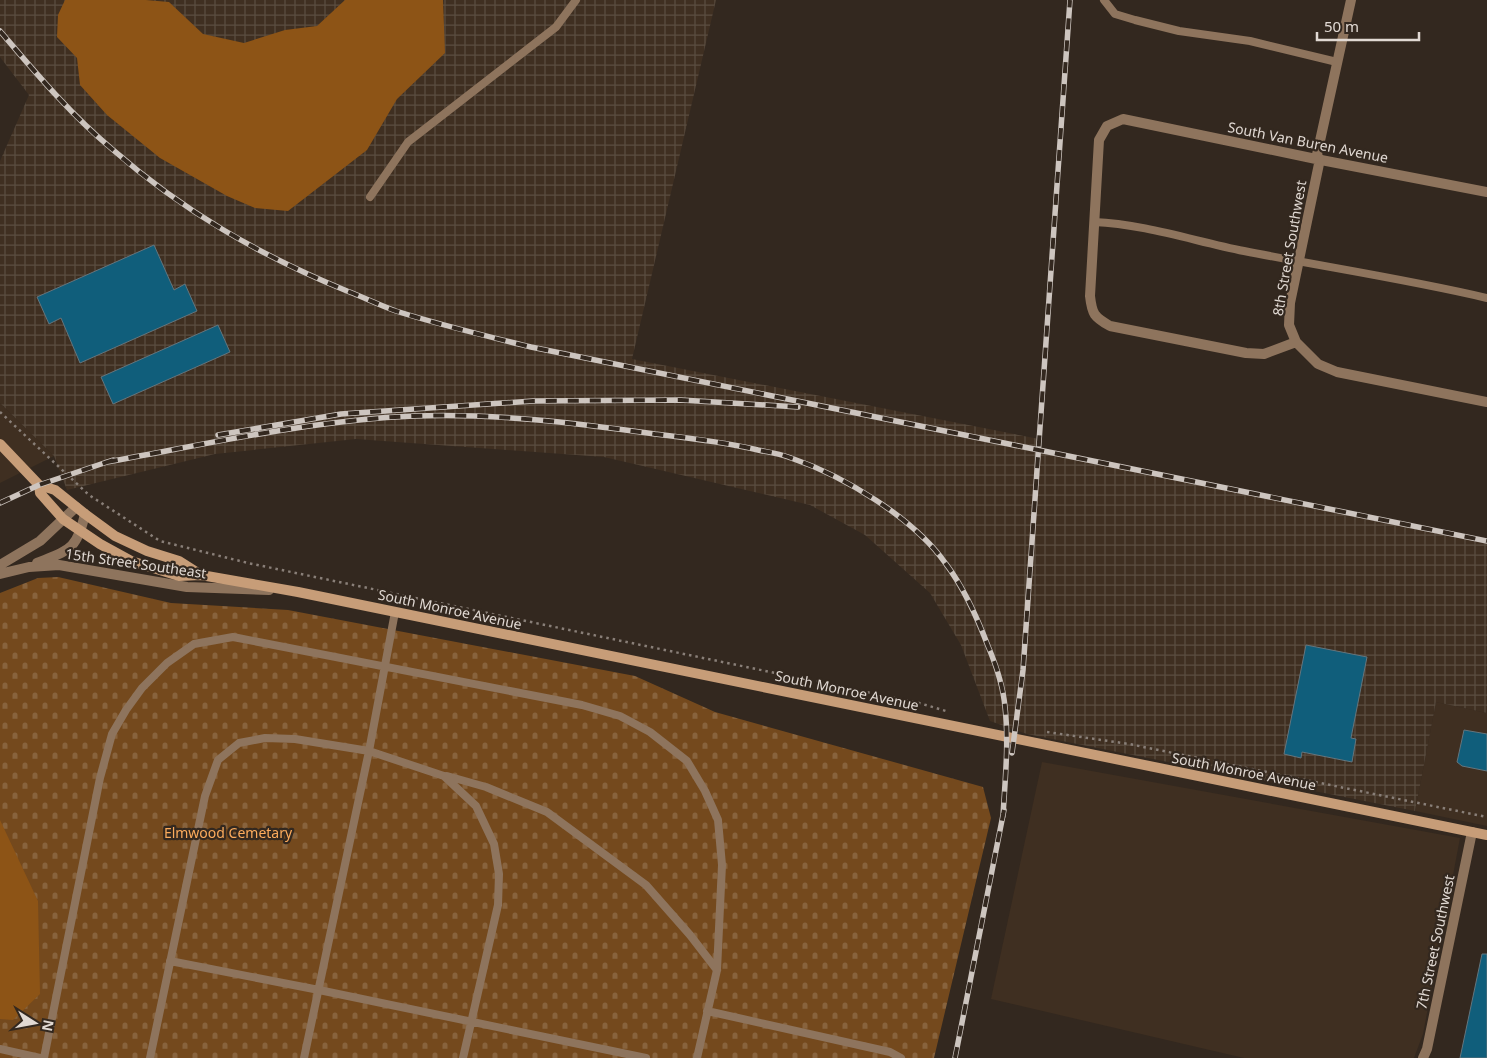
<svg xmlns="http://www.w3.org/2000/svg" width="1487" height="1058" font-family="'Noto Sans',sans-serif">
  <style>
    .built { fill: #3f2f21 }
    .industrial { fill: url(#industrial-grid) }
    .cemetery { fill: url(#cemetery-stones) }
    .water { fill: #8d5416 }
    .building { fill: #105e7b; stroke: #64757d }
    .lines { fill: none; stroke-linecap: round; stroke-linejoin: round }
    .path { stroke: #897f78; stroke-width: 2.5; stroke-dasharray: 2.5 4; stroke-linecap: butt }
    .service { stroke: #8e745d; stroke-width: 8 }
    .minor { stroke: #8e745d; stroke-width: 10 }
    .tertiary { stroke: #8e745d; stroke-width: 10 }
    .secondary { stroke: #c79d78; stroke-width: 10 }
    .rail-casing { stroke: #cdc5bf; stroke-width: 5.5 }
    .rail { stroke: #33281f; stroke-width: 4; stroke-dasharray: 11; stroke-linecap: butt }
    .labels { text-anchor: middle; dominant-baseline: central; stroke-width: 4.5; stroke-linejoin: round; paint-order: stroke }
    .street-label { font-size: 14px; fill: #e1d9d3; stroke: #33281f }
    .park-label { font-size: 14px; fill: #fcab5c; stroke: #33281f }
  </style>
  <defs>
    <pattern id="industrial-grid" width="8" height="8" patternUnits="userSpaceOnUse" patternTransform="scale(1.25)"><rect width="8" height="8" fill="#3f2f21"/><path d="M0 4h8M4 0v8" fill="none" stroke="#5a4d40"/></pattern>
    <pattern id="cemetery-stones" width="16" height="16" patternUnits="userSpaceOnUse" patternTransform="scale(1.25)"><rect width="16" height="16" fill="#74491d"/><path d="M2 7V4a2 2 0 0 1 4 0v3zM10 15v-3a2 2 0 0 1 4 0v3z" fill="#88633d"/></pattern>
  </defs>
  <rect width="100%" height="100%" fill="#33281f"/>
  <!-- built -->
  <path class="built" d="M 0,403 L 54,456 L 0,483 Z
    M 1436,702 L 1487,713 L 1487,826 L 1415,811 Z
    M 1042,762 L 1460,838 L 1423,1034 L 1414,1058 L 1244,1058 L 991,999 Z"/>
  <!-- industrial -->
  <path class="industrial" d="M 0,0 L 716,0 L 632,359 L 1039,439 L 1039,450 L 1487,541 L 1487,713 L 1436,702 L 1415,811 L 1027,734 L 990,721 L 961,645 L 930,593 L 865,535 L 810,505 L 604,457 L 356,439 L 215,454 L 67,490 L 54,456 L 0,403 L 0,161 L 29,95 L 0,57 Z"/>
  <!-- cemetery -->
  <path class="cemetery" d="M 58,577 L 171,603 L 288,610 L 635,676 L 715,712 L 983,787 L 991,818 L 934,1058 L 0,1058 L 0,593 L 38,578 Z"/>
  <!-- water -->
  <path class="water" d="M 65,0 L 146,0 L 169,2 L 203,34 L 244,43 L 285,30 L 317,26 L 345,0 L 443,0 L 445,53 L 397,99 L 367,150 L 288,211 L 255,208 L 227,196 L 160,158 L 107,115 L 80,85 L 77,58 L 57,37 L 58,15 Z
    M 0,820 L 38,901 L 40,994 L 13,1020 L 0,1019 Z"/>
  <!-- building -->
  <path class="building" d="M 154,245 L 174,290 L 185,284 L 197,311 L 80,363 L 61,318 L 49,324 L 37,297 Z
    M 218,325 L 230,352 L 113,404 L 101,377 Z
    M 1306,645 L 1367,657 L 1351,738 L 1356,739 L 1352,762 L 1302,752 L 1301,758 L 1284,754 Z
    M 1464,730 L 1487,734 L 1487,771 L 1462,766 L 1457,762 Z
    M 1482,954 L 1487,954 L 1487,1058 L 1460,1058 Z"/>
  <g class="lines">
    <!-- path -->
    <path class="path" d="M 0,412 L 89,495 L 160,541 L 248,563 L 919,703 L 946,711
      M 1047,732 L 1129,744 L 1487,817"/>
    <!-- service -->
    <path class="service" d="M 1104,0 L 1115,14 L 1135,20 L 1179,31 L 1250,41 L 1337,62
      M 370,197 L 408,142 L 556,27 L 576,0
      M 1094,222 C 1144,224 1194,241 1244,251 C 1325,267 1406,279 1487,298
      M 447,776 L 486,787 L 547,812 L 646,885 L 690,935 L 717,970
      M 170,961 L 319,990 L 646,1058
      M 707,1011 L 890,1052 L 901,1058
      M 0,1049 L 40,1058
      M 44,1058 L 100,778 L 112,734 L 126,710 L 142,688 L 167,663 L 194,644 L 233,637 L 582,705 L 620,716 L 650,732 L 687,761 L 705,791 L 718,820 L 722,865 L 717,970 L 697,1058
      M 150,1058 L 205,796 L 218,760 L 239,743 L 265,738 L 295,739 L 369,751 L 444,776 L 476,806 L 494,844 L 499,874 L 498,905 L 463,1058
      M 304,1058 L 369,751 L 395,612"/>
    <!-- minor -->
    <path class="minor" d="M 1316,159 L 1351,0
      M 1487,192 L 1316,159 L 1123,119 L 1107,126 L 1099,140 L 1090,296 C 1092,314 1094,317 1110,326 L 1246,353 L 1264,354 L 1296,342 L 1318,364 L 1337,372 L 1487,402
      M 1296,342 L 1289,325 L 1290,303 L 1320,159
      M 1423,1058 L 1427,1049 L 1472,832"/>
    <!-- tertiary -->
    <path class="tertiary" d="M 37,563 C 69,550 77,550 85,514
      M 0,565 L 40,541 L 76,507
      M 0,574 L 29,567 L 59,565 L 187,587 L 269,590"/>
    <!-- secondary -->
    <path class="secondary" d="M 0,444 L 39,485 L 55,490 L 85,514 L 115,536 L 147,551 L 179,561 L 201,575
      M 39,485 L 40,493 L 63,519 L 100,544 L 131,561 L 179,576 L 201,575 L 298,592 L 1487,835"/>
    <defs>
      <path id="rail" d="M 0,31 C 35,72 70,114 112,149 C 183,211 259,255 347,291 C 363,297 379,305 396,311 C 440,325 486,336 531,347 L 1487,541
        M 218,435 L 341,414 L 533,401 L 681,400 L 798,407
        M 107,462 C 207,444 313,420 414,416 C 495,413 575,423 655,434 C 690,438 724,442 758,450 C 769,452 781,454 791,458 C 844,476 914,518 946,564 C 964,588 977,617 988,646 C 996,665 1003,685 1005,707 C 1009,743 1005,780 1003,816
        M 0,503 L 39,485 L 113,460
        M 1012,753 L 1023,670 L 1070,0
        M 955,1058 L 1004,810"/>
    </defs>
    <!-- rail casing -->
    <use href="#rail" class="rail-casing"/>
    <!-- rail -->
    <use href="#rail" class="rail"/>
  </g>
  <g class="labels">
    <!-- street labels -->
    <g class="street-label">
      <text transform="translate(1308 142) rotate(11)">South Van Buren Avenue</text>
      <text transform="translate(1289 248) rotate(-80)">8th Street Southwest</text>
      <text transform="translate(136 563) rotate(8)">15th Street Southeast</text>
      <text transform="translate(450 609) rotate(12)">South Monroe Avenue</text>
      <text transform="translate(847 690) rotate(12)">South Monroe Avenue</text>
      <text transform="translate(1244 771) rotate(11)">South Monroe Avenue</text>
      <text transform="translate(1435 942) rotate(-78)">7th Street Southwest</text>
    </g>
    <!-- park labels -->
    <g class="park-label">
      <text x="228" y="832">Elmwood Cemetary</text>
    </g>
  </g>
  <!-- north arrow -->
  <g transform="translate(35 1023) rotate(101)" stroke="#33281f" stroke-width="4" paint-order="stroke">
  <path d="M0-4L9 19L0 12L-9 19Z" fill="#e1d9d3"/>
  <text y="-8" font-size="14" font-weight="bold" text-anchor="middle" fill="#e1d9d3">N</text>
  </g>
  <!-- scale -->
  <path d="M1317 32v8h102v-8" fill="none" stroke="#e1d9d3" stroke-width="2.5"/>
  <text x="1324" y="32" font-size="15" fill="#e1d9d3" stroke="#33281f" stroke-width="4" paint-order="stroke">50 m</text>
</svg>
